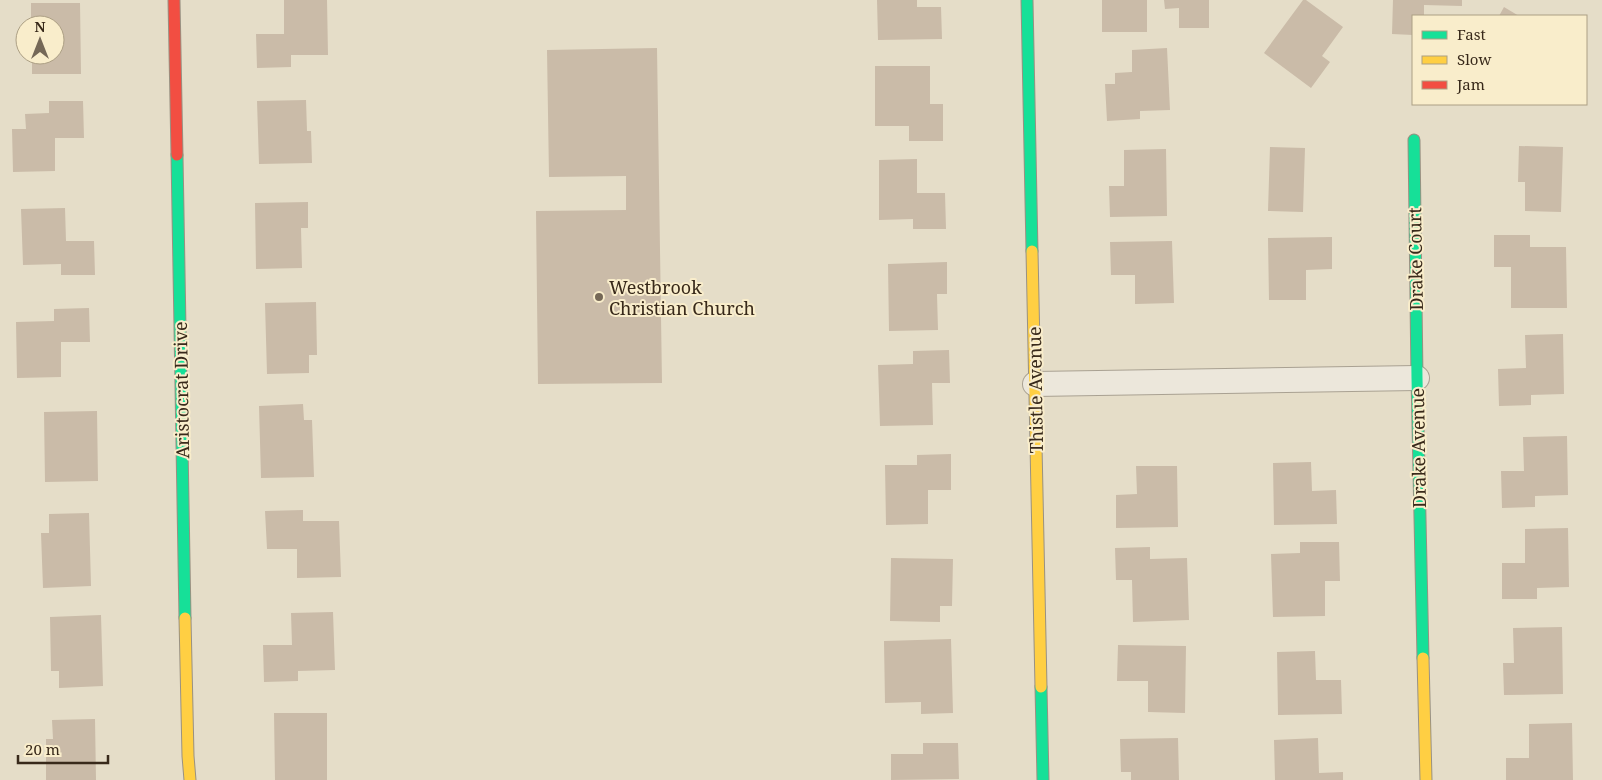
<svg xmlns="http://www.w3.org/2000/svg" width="1602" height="780" font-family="'Noto Serif',serif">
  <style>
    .building { fill: #cabba8 }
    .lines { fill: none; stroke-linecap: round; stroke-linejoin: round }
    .street-casing { stroke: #a9a192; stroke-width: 26 }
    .fast-casing { stroke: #999182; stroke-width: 13 }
    .slow-casing { stroke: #999182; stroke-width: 13 }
    .jam-casing { stroke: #999182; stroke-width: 13 }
    .street { stroke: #ece7db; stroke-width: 24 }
    .fast { stroke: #16e098; stroke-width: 11 }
    .slow { stroke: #ffcf43; stroke-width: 11 }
    .jam { stroke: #f24e42; stroke-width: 11 }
    .poi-dot { fill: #756857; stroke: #f9edcb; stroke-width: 2 }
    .labels { text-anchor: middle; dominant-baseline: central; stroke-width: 4; stroke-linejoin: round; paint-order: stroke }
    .street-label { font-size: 18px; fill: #38291a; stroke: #f9edcb }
    .poi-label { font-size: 18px; fill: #38291a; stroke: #f9edcb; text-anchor: start }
  </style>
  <rect width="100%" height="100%" fill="#e5ddc8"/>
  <!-- building -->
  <path class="building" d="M 284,0 L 327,0 L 328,55 L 291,55 L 291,67 L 257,68 L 256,34 L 284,34 Z
    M 877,0 L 917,0 L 917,7 L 941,7 L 942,39 L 878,40 Z
    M 1102,0 L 1147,0 L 1147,32 L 1102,32 Z
    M 1164,0 L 1209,0 L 1209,28 L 1179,28 L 1179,8 L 1165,9 Z
    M 1303,0 L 1306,0 L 1343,27 L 1322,56 L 1330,62 L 1311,88 L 1264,53 Z
    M 1393,0 L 1462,0 L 1462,6 L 1424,5 L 1424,16 L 1413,16 L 1413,35 L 1392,34 Z
    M 31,3 L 80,3 L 81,74 L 32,74 L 32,55 L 55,55 L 55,25 L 31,25 Z
    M 1504,7 L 1519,16 L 1499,16 Z
    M 657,48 L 662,383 L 538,384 L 536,211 L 626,210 L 626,176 L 549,177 L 547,50 Z
    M 1167,48 L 1170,110 L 1140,111 L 1140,119 L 1107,121 L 1105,84 L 1115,84 L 1115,73 L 1132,72 L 1132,50 Z
    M 875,66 L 930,66 L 930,104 L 943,104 L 943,141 L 909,141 L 909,126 L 875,126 Z
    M 306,100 L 307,131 L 311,131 L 312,163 L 259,164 L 257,101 Z
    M 49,101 L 83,101 L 84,138 L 55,138 L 55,171 L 13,172 L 12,129 L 26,129 L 25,114 L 49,113 Z
    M 1519,146 L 1563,147 L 1561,212 L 1525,211 L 1525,182 L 1518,182 Z
    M 1270,147 L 1305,148 L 1303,212 L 1268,211 Z
    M 1166,149 L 1167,216 L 1110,217 L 1109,186 L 1124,186 L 1124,150 Z
    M 917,159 L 917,193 L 945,193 L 946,229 L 913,229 L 913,219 L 879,220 L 879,160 Z
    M 308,202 L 308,228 L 301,228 L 302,268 L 256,269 L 255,203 Z
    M 65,208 L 66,241 L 94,241 L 95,275 L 61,275 L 61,264 L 23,265 L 21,209 Z
    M 1494,235 L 1530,235 L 1530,247 L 1566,247 L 1567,308 L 1511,308 L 1511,267 L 1494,267 Z
    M 1332,237 L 1332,269 L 1306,270 L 1306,300 L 1269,300 L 1268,238 Z
    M 1172,241 L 1174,303 L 1135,304 L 1135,275 L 1111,275 L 1110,242 Z
    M 947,262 L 947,294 L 937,294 L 938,330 L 889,331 L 888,264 Z
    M 316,302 L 317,355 L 309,355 L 309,373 L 267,374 L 265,303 Z
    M 89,308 L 90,342 L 61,342 L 61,377 L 17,378 L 16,322 L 54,321 L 54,309 Z
    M 1563,334 L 1564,394 L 1531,395 L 1531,405 L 1499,406 L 1498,369 L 1526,368 L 1525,335 Z
    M 949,350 L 950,383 L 932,383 L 933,425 L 880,426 L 878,365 L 913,364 L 913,351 Z
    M 303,404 L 304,420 L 312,420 L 314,477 L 261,478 L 259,406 Z
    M 97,411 L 98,481 L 45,482 L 44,412 Z
    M 1567,436 L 1568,495 L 1535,496 L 1535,507 L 1502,508 L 1501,471 L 1524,471 L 1523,437 Z
    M 951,454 L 951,490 L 928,490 L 928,524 L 886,525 L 885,465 L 917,465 L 917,455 Z
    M 1311,462 L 1312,491 L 1336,490 L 1337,524 L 1274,525 L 1273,463 Z
    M 1136,466 L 1177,466 L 1178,527 L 1116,528 L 1116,495 L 1137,494 Z
    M 303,510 L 303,521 L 339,521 L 341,577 L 297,578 L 297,549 L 267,549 L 265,511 Z
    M 89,513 L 91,586 L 43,588 L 41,533 L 49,533 L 49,514 Z
    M 1568,528 L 1569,587 L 1537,588 L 1537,599 L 1502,599 L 1502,563 L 1525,563 L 1525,529 Z
    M 1300,542 L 1339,542 L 1340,581 L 1325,581 L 1325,616 L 1273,617 L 1271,554 L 1300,553 Z
    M 1150,547 L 1150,559 L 1187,558 L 1189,620 L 1133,622 L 1132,580 L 1116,580 L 1115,548 Z
    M 891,558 L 953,559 L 952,606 L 940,606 L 940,622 L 890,621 Z
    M 333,612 L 335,670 L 298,671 L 298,681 L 264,682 L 263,645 L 292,645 L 291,613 Z
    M 101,615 L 103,686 L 59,688 L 59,671 L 51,671 L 50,617 Z
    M 1562,627 L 1563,694 L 1504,695 L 1503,663 L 1514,663 L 1513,628 Z
    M 951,639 L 953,713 L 921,714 L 921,702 L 885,703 L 884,641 Z
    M 1118,645 L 1186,646 L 1185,713 L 1148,712 L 1148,681 L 1117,681 Z
    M 1315,651 L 1316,680 L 1341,680 L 1342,714 L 1278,715 L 1277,652 Z
    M 274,713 L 327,713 L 327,780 L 275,780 Z
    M 95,719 L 96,780 L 46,780 L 46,739 L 53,739 L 52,720 Z
    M 1572,723 L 1573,780 L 1506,780 L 1506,758 L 1529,758 L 1529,724 Z
    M 1178,738 L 1179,780 L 1131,780 L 1131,772 L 1121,772 L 1120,739 Z
    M 1318,738 L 1319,773 L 1343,772 L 1343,780 L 1275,780 L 1274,740 Z
    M 923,743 L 958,743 L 959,779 L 891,780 L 891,754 L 923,754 Z"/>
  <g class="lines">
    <defs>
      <path id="street" d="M 1035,384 L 1417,378"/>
      <path id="fast" d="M 1027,0 L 1032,251
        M 1414,140 L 1417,378 L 1423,658
        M 177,155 L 185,618
        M 1041,687 L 1043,780"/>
      <path id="slow" d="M 1032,251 L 1041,687
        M 185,618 L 188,756 L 190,780
        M 1423,658 L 1426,780"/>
      <path id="jam" d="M 174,0 L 177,155"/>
    </defs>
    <!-- street casing -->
    <use href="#street" class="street-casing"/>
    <!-- fast casing -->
    <use href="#fast" class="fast-casing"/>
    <!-- slow casing -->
    <use href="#slow" class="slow-casing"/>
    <!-- jam casing -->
    <use href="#jam" class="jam-casing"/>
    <!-- street -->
    <use href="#street" class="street"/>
    <!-- fast -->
    <use href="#fast" class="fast"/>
    <!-- slow -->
    <use href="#slow" class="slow"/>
    <!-- jam -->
    <use href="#jam" class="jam"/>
  </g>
  <!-- markers -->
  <circle class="poi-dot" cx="599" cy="297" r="5"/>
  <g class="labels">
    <!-- street labels -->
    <g class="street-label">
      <text transform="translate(1415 259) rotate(-91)">Drake Court</text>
      <text transform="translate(181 390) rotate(-91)">Aristocrat Drive</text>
      <text transform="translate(1035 390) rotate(-91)">Thistle Avenue</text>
      <text transform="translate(1418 448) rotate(-91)">Drake Avenue</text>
    </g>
    <!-- poi labels -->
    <g class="poi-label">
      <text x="609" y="287">Westbrook<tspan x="609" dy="21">Christian Church</tspan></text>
    </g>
  </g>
  <!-- legend -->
  <rect x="1412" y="15" width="175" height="90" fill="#f9edcb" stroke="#ac9f84"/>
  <rect x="1422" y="31" width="25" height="8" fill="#16e098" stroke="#ac9f84"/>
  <text x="1457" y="40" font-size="15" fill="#38291a">Fast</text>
  <rect x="1422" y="56" width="25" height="8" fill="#ffcf43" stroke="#ac9f84"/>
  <text x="1457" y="65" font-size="15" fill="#38291a">Slow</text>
  <rect x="1422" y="81" width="25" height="8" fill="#f24e42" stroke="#ac9f84"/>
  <text x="1457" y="90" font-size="15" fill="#38291a">Jam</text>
  <!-- north arrow -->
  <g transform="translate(40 40)"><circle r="24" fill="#f9edcb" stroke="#ac9f84"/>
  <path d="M0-4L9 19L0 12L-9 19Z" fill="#756857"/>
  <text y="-8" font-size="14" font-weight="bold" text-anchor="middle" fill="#38291a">N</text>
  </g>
  <!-- scale -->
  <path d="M18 755v8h90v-8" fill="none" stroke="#38291a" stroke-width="2.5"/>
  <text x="25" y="755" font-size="15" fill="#38291a" stroke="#f9edcb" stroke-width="4" paint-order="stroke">20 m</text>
</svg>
